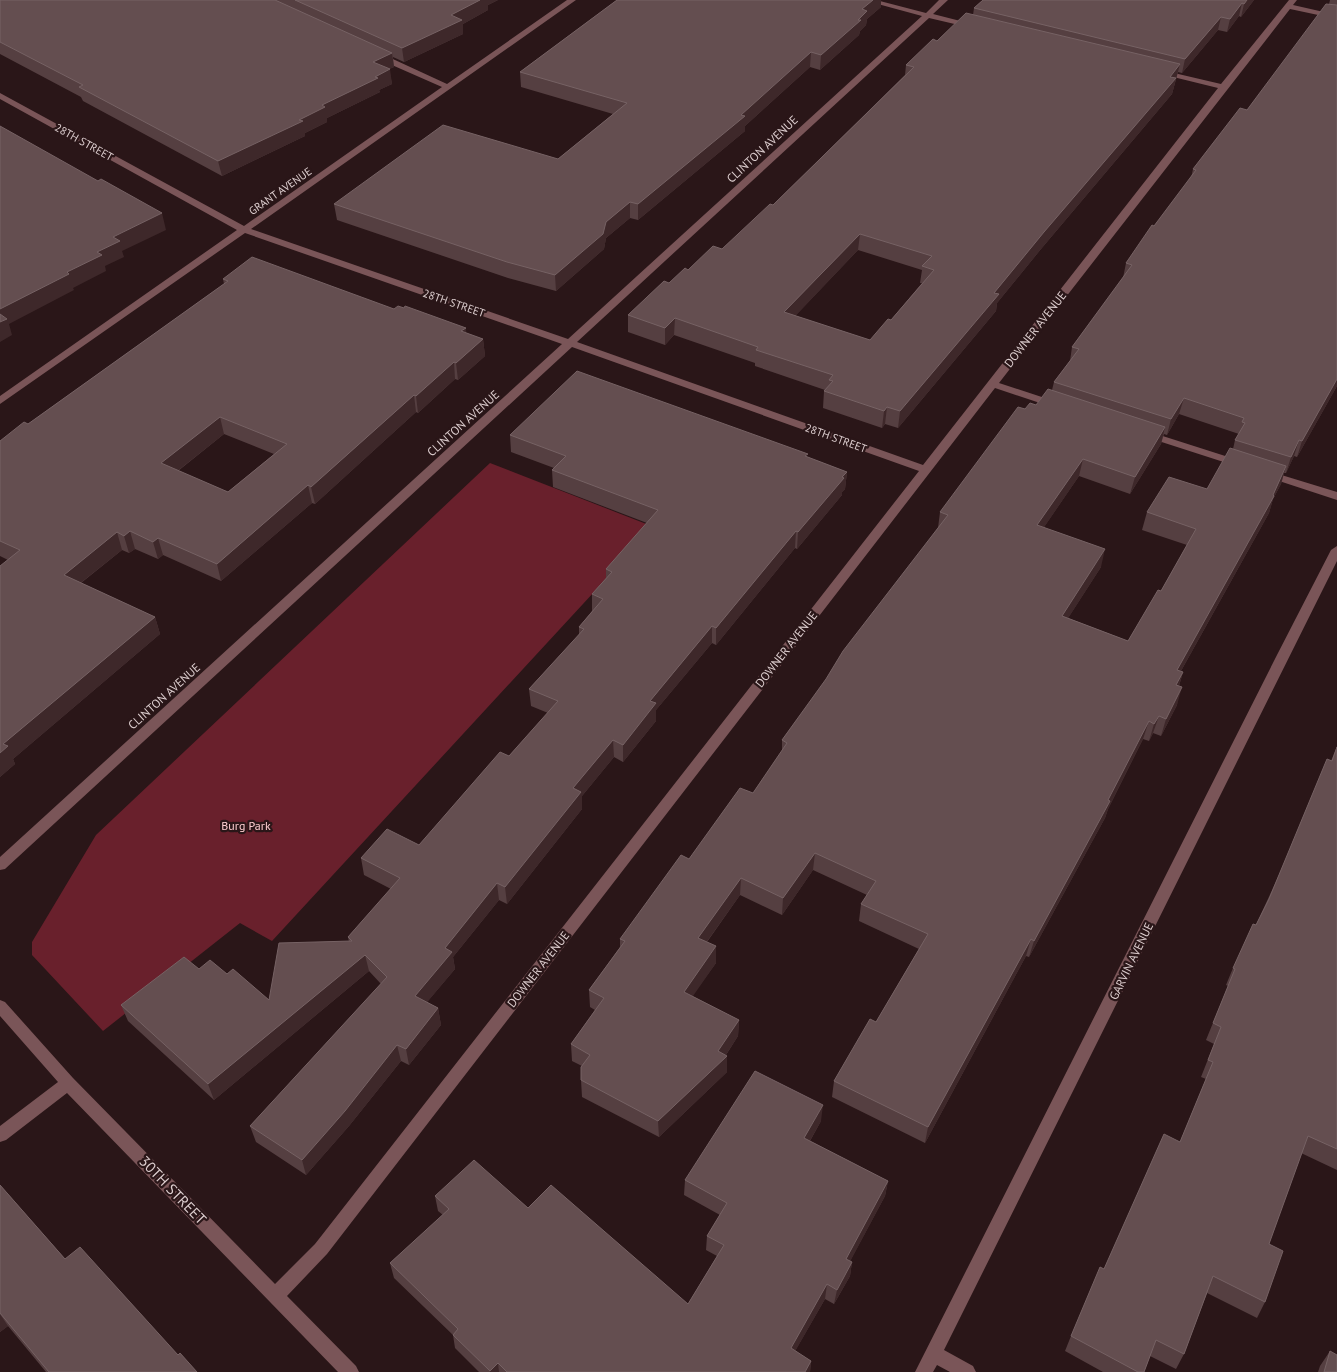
<svg xmlns="http://www.w3.org/2000/svg" width="1337" height="1372" font-family="'PT Sans',sans-serif">
  <style>
    .green { fill: #69202c }
    .lines { fill: none; stroke-linecap: round; stroke-linejoin: round }
    .minor { fill: #7a5558; fill-rule: evenodd }
    .wall { fill: #553f41; fill-rule: evenodd }
    .shaded-wall { fill: #3e282a }
    .building { fill: #644e50; stroke: #766264; fill-rule: evenodd }
    .labels { text-anchor: middle; dominant-baseline: central; stroke-width: 4.5; stroke-linejoin: round; paint-order: stroke }
    .far-street-label { font-size: 11px; fill: #dccdce; stroke: #2a1618 }
    .street-label { font-size: 12px; fill: #dccdce; stroke: #2a1618 }
    .park-label { font-size: 12px; fill: #fbcbce; stroke: #2a1618 }
    .near-street-label { font-size: 15px; fill: #dccdce; stroke: #2a1618 }
  </style>
  <rect width="100%" height="100%" fill="#2a1618"/>
  <!-- green -->
  <path class="green" d="M 490,463 L 654,527 L 272,941 L 240,923 L 103,1031 L 32,955 L 32,942 L 96,835 Z"/>
  <g class="lines">
    <!-- minor -->
    <path class="minor" d="M 567,0 L 576,0 L 251,229 L 568,339 L 922,16 L 863,0 L 876,0 L 926,13 L 939,0 L 948,0 L 933,14 L 976,25 L 976,29 L 929,18 L 577,342 L 923,465 L 1218,88 L 1157,73 L 1157,69 L 1221,84 L 1289,0 L 1297,0 L 1293,5 L 1337,15 L 1337,19 L 1290,9 L 999,383 L 1060,403 L 1061,405 L 1060,407 L 1052,407 L 995,388 L 327,1254 L 287,1296 L 356,1366 L 359,1372 L 338,1372 L 67,1093 L 6,1140 L 0,1142 L 0,1126 L 58,1082 L 0,1016 L 0,1000 L 5,1002 L 73,1078 L 275,1284 L 315,1244 L 919,471 L 572,347 L 5,869 L 0,870 L 0,857 L 562,344 L 245,233 L 0,404 L 0,396 L 237,230 L 0,99 L 0,93 L 244,226 L 442,87 L 376,58 L 376,54 L 382,54 L 447,84 Z
      M 1147,431 L 1244,462 L 1245,464 L 1244,466 L 1236,466 L 1143,436 L 1142,434 Z
      M 1268,471 L 1337,492 L 1337,500 L 1264,476 L 1262,474 L 1264,472 Z
      M 1337,546 L 1337,561 L 944,1350 L 973,1366 L 976,1372 L 950,1372 L 937,1365 L 933,1372 L 915,1372 L 1278,653 L 1331,550 Z"/>
  </g>
  <!-- wall -->
  <path class="wall" d="M 0,0 L 498,0 L 488,5 L 488,10 L 463,24 L 463,34 L 404,62 L 393,57 L 394,67 L 389,69 L 392,84 L 379,90 L 380,92 L 327,118 L 327,122 L 305,133 L 305,136 L 222,176 L 83,101 L 81,97 L 0,54 Z
    M 617,0 L 881,0 L 881,7 L 867,19 L 866,25 L 860,31 L 859,35 L 820,70 L 810,67 L 745,126 L 745,131 L 638,220 L 630,218 L 606,238 L 604,249 L 556,291 L 508,278 L 337,220 L 334,204 L 558,159 L 613,114 L 521,87 L 520,72 Z
    M 983,0 L 1254,0 L 1241,17 L 1239,16 L 1227,32 L 1218,30 L 1182,73 L 1178,72 L 1172,94 L 1041,249 L 997,303 L 996,311 L 898,428 L 885,424 L 882,428 L 823,408 L 824,391 L 825,390 L 755,366 L 755,363 L 674,335 L 665,345 L 628,332 L 628,315 L 669,283 L 688,270 L 722,249 L 773,205 L 905,75 L 906,65 L 937,41 L 973,15 L 974,8 ZM 858,250 L 922,270 L 920,283 L 922,283 L 891,320 L 870,340 L 795,316 Z
    M 1330,0 L 1337,0 L 1337,386 L 1297,457 L 1294,456 L 1286,473 L 1284,473 L 1281,484 L 1273,499 L 1269,513 L 1181,671 L 1183,672 L 1179,686 L 1177,705 L 1161,736 L 1153,733 L 1149,741 L 1143,739 L 1108,809 L 1105,818 L 1029,957 L 1026,956 L 925,1143 L 832,1097 L 834,1081 L 876,1022 L 919,949 L 859,921 L 861,904 L 867,895 L 813,870 L 782,915 L 740,895 L 707,942 L 716,963 L 692,996 L 739,1020 L 738,1036 L 726,1055 L 727,1072 L 659,1137 L 582,1097 L 581,1080 L 582,1066 L 572,1061 L 571,1044 L 595,1010 L 590,1007 L 589,990 L 620,947 L 620,939 L 689,859 L 753,793 L 782,751 L 782,740 L 938,528 L 940,512 L 1025,409 L 1036,405 L 1052,390 L 1054,382 L 1070,361 L 1072,347 L 1123,278 L 1126,263 L 1191,178 L 1193,169 L 1247,110 L 1329,4 ZM 1179,414 L 1239,434 L 1235,440 L 1233,449 L 1207,489 L 1147,512 L 1142,530 L 1187,545 L 1161,591 L 1128,641 L 1068,618 L 1101,567 L 1044,527 L 1079,476 L 1130,494 L 1161,444 L 1164,434 L 1167,435 Z
    M 223,279 L 394,309 L 466,328 L 466,333 L 483,339 L 485,356 L 458,380 L 455,379 L 418,413 L 416,412 L 315,504 L 312,503 L 221,581 L 163,555 L 158,559 L 135,549 L 129,553 L 122,550 L 81,583 L 155,617 L 160,634 L 13,759 L 15,764 L 0,777 L 0,567 L 8,560 L 0,556 L 0,441 L 28,424 L 224,284 ZM 224,434 L 274,454 L 228,492 L 178,471 Z
    M 510,435 L 807,457 L 847,472 L 845,489 L 842,492 L 842,495 L 797,549 L 795,548 L 716,645 L 712,643 L 656,710 L 656,721 L 623,762 L 614,757 L 582,796 L 582,809 L 507,904 L 499,900 L 453,957 L 455,969 L 427,1002 L 438,1008 L 441,1025 L 409,1065 L 401,1061 L 349,1126 L 306,1175 L 256,1142 L 250,1126 L 381,984 L 369,971 L 214,1100 L 128,1021 L 121,1005 L 199,969 L 227,974 L 269,1000 L 349,942 L 348,937 L 391,889 L 364,875 L 361,858 L 419,845 L 509,756 L 548,713 L 531,706 L 529,689 L 579,635 L 579,627 L 592,611 L 592,594 L 606,578 L 606,569 L 647,523 L 553,487 L 552,470 L 554,468 L 511,452 Z
    M 1337,746 L 1337,1170 L 1301,1153 L 1269,1244 L 1265,1302 L 1257,1318 L 1207,1293 L 1184,1354 L 1176,1369 L 1150,1356 L 1144,1372 L 1103,1372 L 1065,1351 L 1071,1336 L 1104,1269 L 1180,1142 L 1206,1079 L 1201,1077 L 1214,1044 L 1206,1040 L 1228,986 L 1226,985 L 1233,968 L 1256,925 L 1331,761 Z
    M 821,1121 L 810,1141 L 888,1181 L 885,1196 L 850,1261 L 852,1262 L 850,1276 L 834,1304 L 825,1299 L 795,1351 L 811,1361 L 810,1372 L 479,1372 L 455,1348 L 453,1335 L 394,1278 L 390,1263 L 443,1215 L 438,1211 L 435,1196 L 528,1208 L 688,1304 L 717,1256 L 706,1250 L 707,1236 L 720,1215 L 684,1195 L 685,1180 Z
    M 0,1185 L 65,1259 L 178,1355 L 197,1372 L 46,1372 L 8,1326 L 0,1332 Z
    M 1330,1351 L 1337,1372 L 1318,1372 L 1320,1366 Z"/>
  <!-- shaded-wall -->
  <path class="shaded-wall" d="M 480,0 L 498,0 L 488,5 L 488,10 L 463,24 L 463,34 L 404,62 L 402,48 L 451,15 Z
    M 873,0 L 881,0 L 881,7 L 867,19 L 866,25 L 860,31 L 859,35 L 820,70 L 821,55 L 862,9 Z
    M 1247,0 L 1254,0 L 1241,17 L 1244,4 Z
    M 1242,3 L 1239,16 L 1227,32 L 1230,19 Z
    M 1221,17 L 1218,30 L 1182,73 L 1185,59 Z
    M 811,52 L 810,67 L 745,126 L 745,131 L 638,220 L 638,204 Z
    M 392,53 L 394,67 L 375,76 L 373,62 Z
    M 1180,64 L 1172,94 L 1041,249 L 997,303 L 996,311 L 898,428 L 900,411 L 994,293 Z
    M 390,69 L 392,84 L 379,90 L 380,92 L 327,118 L 327,122 L 305,133 L 305,136 L 222,176 L 218,161 L 299,120 L 322,105 Z
    M 630,202 L 630,218 L 606,238 L 604,249 L 556,291 L 555,275 L 606,222 Z
    M 162,213 L 166,230 L 122,251 L 124,257 L 105,266 L 106,271 L 73,288 L 74,290 L 9,324 L 12,335 L 0,342 L 0,309 L 67,272 L 113,237 Z
    M 860,234 L 858,250 L 783,329 L 784,312 Z
    M 675,318 L 674,335 L 665,345 L 665,328 Z
    M 466,328 L 467,345 L 461,331 Z
    M 483,339 L 485,356 L 458,380 L 456,363 Z
    M 454,362 L 455,379 L 418,413 L 416,396 Z
    M 1337,379 L 1337,386 L 1297,457 L 1302,441 Z
    M 414,395 L 416,412 L 315,504 L 311,487 Z
    M 1184,398 L 1179,414 L 1167,435 L 1171,419 Z
    M 887,407 L 885,424 L 882,428 L 884,411 Z
    M 220,417 L 224,434 L 166,480 L 161,463 Z
    M 1165,427 L 1161,444 L 1130,494 L 1135,477 Z
    M 1299,440 L 1294,456 L 1286,473 L 1291,457 Z
    M 1083,459 L 1079,476 L 1034,542 L 1037,525 Z
    M 1286,466 L 1281,484 L 1273,499 L 1269,513 L 1172,687 L 1177,670 L 1273,495 Z
    M 847,472 L 845,489 L 842,492 L 842,495 L 797,549 L 798,532 Z
    M 308,485 L 312,503 L 221,581 L 217,564 Z
    M 130,531 L 135,549 L 129,553 L 124,536 Z
    M 796,531 L 795,548 L 716,645 L 716,628 Z
    M 117,532 L 122,550 L 69,592 L 64,575 Z
    M 158,538 L 163,555 L 158,559 L 153,542 Z
    M 1105,549 L 1101,567 L 1058,634 L 1062,616 Z
    M 155,617 L 160,634 L 13,759 L 15,764 L 0,777 L 0,753 L 3,744 Z
    M 712,626 L 712,643 L 656,710 L 656,721 L 623,762 L 623,745 L 650,701 Z
    M 1183,672 L 1178,689 L 1176,685 Z
    M 1182,687 L 1177,705 L 1161,736 L 1166,719 Z
    M 1159,716 L 1153,733 L 1149,741 L 1154,724 Z
    M 1149,721 L 1143,739 L 1108,809 L 1105,818 L 1029,957 L 1034,941 L 1108,800 Z
    M 613,740 L 614,757 L 582,796 L 582,809 L 507,904 L 505,887 L 573,788 Z
    M 815,853 L 813,870 L 782,915 L 783,898 Z
    M 741,878 L 740,895 L 698,954 L 698,938 Z
    M 497,883 L 499,900 L 453,957 L 455,969 L 418,1013 L 415,996 L 445,948 Z
    M 1031,939 L 1026,956 L 925,1143 L 928,1127 Z
    M 716,946 L 716,963 L 684,1009 L 684,992 Z
    M 365,955 L 369,971 L 214,1100 L 208,1084 Z
    M 438,1008 L 441,1025 L 409,1065 L 406,1049 Z
    M 739,1020 L 738,1036 L 722,1061 L 727,1056 L 727,1072 L 659,1137 L 658,1121 L 718,1051 Z
    M 397,1045 L 401,1061 L 349,1126 L 306,1175 L 302,1160 Z
    M 823,1105 L 821,1121 L 803,1153 L 804,1138 Z
    M 888,1181 L 885,1196 L 844,1273 L 846,1259 Z
    M 852,1262 L 850,1276 L 834,1304 L 837,1290 Z
    M 827,1284 L 825,1299 L 789,1362 L 791,1348 Z
    M 0,1314 L 8,1326 L 0,1332 Z
    M 811,1361 L 810,1372 L 805,1372 Z
    M 498,1363 L 499,1372 L 490,1372 L 490,1371 Z"/>
  <!-- building -->
  <path class="building" d="M 0,0 L 275,0 L 392,53 L 373,62 L 390,69 L 375,77 L 378,78 L 322,105 L 325,107 L 299,120 L 303,121 L 218,161 L 79,87 L 83,85 L 0,42 Z
    M 295,0 L 480,0 L 451,15 L 462,20 L 402,48 Z
    M 617,0 L 873,0 L 862,9 L 867,11 L 858,20 L 861,20 L 821,55 L 811,52 L 741,115 L 745,116 L 638,204 L 630,202 L 606,222 L 603,234 L 555,275 L 507,262 L 334,204 L 443,125 L 558,159 L 627,103 L 520,72 Z
    M 983,0 L 1247,0 L 1244,4 L 1242,3 L 1230,19 L 1221,17 L 1185,59 L 974,8 Z
    M 1326,4 L 1337,5 L 1337,379 L 1302,441 L 1299,440 L 1291,457 L 1235,440 L 1245,423 L 1242,422 L 1244,418 L 1184,398 L 1171,419 L 1054,382 L 1079,349 L 1072,347 L 1132,265 L 1126,263 L 1152,225 L 1154,226 L 1196,170 L 1193,169 L 1240,108 L 1247,110 Z
    M 966,13 L 1180,64 L 1170,77 L 1176,78 L 1044,232 L 994,293 L 999,294 L 900,411 L 887,407 L 884,411 L 824,391 L 833,381 L 829,380 L 833,375 L 756,350 L 758,347 L 675,318 L 665,328 L 628,315 L 664,281 L 669,283 L 685,268 L 688,270 L 713,246 L 722,249 L 770,204 L 773,205 L 914,67 L 906,65 L 933,39 L 937,41 ZM 860,234 L 932,256 L 922,266 L 934,270 L 891,320 L 888,319 L 870,340 L 784,312 Z
    M 0,126 L 98,181 L 101,179 L 162,213 L 113,237 L 120,241 L 97,252 L 102,255 L 67,272 L 69,274 L 0,309 Z
    M 252,257 L 394,309 L 398,306 L 404,308 L 405,306 L 466,328 L 461,331 L 483,339 L 456,363 L 454,362 L 416,396 L 414,395 L 311,487 L 308,485 L 217,564 L 158,538 L 153,542 L 130,531 L 124,536 L 117,532 L 64,575 L 155,617 L 3,744 L 8,746 L 0,753 L 0,566 L 20,550 L 0,541 L 0,441 L 24,422 L 28,424 L 228,281 L 223,279 ZM 220,417 L 287,444 L 228,492 L 161,463 Z
    M 0,314 L 7,319 L 0,322 Z
    M 577,371 L 808,454 L 805,456 L 847,472 L 842,477 L 844,478 L 798,532 L 796,531 L 716,628 L 712,626 L 650,701 L 656,703 L 623,745 L 613,740 L 573,788 L 581,792 L 505,887 L 497,883 L 445,948 L 452,952 L 415,996 L 438,1008 L 406,1049 L 397,1045 L 345,1111 L 302,1160 L 250,1126 L 387,977 L 365,955 L 208,1084 L 121,1005 L 184,957 L 199,969 L 210,960 L 227,974 L 233,969 L 269,1000 L 279,943 L 352,941 L 348,937 L 400,878 L 361,858 L 387,829 L 419,845 L 500,752 L 509,756 L 558,701 L 529,689 L 584,629 L 579,627 L 603,599 L 592,594 L 612,572 L 606,569 L 658,510 L 552,470 L 566,456 L 510,435 Z
    M 1048,389 L 1165,427 L 1135,477 L 1083,459 L 1037,525 L 1105,549 L 1062,616 L 1128,641 L 1158,590 L 1161,591 L 1196,529 L 1147,512 L 1169,477 L 1207,489 L 1230,448 L 1286,466 L 1273,495 L 1274,496 L 1177,670 L 1183,672 L 1176,685 L 1182,687 L 1166,719 L 1159,716 L 1154,724 L 1149,721 L 1108,800 L 1110,801 L 1034,941 L 1031,939 L 928,1127 L 834,1081 L 870,1019 L 876,1022 L 928,934 L 861,904 L 876,881 L 815,853 L 783,898 L 741,878 L 698,938 L 716,946 L 684,992 L 739,1020 L 718,1051 L 727,1056 L 658,1121 L 581,1080 L 581,1067 L 590,1055 L 571,1044 L 604,998 L 589,990 L 625,941 L 620,939 L 681,855 L 689,859 L 740,788 L 753,793 L 787,743 L 782,740 L 826,679 L 843,651 L 948,515 L 940,512 L 1018,407 L 1025,409 L 1030,403 L 1036,405 Z
    M 1337,747 L 1337,1149 L 1308,1136 L 1269,1244 L 1283,1251 L 1265,1302 L 1213,1276 L 1184,1354 L 1156,1340 L 1144,1372 L 1138,1372 L 1071,1336 L 1100,1267 L 1104,1269 L 1164,1134 L 1180,1142 L 1213,1062 L 1208,1060 L 1221,1027 L 1213,1023 L 1235,969 L 1233,968 L 1253,924 L 1256,925 L 1269,899 L 1327,759 L 1332,761 Z
    M 755,1071 L 823,1105 L 804,1138 L 888,1181 L 846,1259 L 852,1262 L 837,1290 L 827,1284 L 791,1348 L 811,1361 L 805,1372 L 507,1372 L 498,1363 L 490,1371 L 453,1335 L 458,1329 L 390,1263 L 449,1209 L 435,1196 L 474,1160 L 528,1208 L 551,1185 L 688,1304 L 724,1245 L 707,1236 L 727,1203 L 685,1180 Z
    M 0,1185 L 65,1259 L 80,1247 L 178,1355 L 180,1353 L 197,1372 L 49,1372 L 0,1313 Z
    M 1330,1351 L 1337,1355 L 1337,1372 L 1324,1372 Z"/>
  <g class="labels">
    <!-- far-street labels -->
    <g class="far-street-label">
      <text transform="translate(84 142) rotate(29)">28TH STREET</text>
      <text transform="translate(280 191) rotate(-35)">GRANT AVENUE</text>
      <text transform="translate(454 303) rotate(19)">28TH STREET</text>
      <text transform="translate(836 438) rotate(20)">28TH STREET</text>
    </g>
    <!-- street labels -->
    <g class="street-label">
      <text transform="translate(762 149) rotate(-43)">CLINTON AVENUE</text>
      <text transform="translate(1035 329) rotate(-52)">DOWNER AVENUE</text>
      <text transform="translate(463 423) rotate(-42)">CLINTON AVENUE</text>
      <text transform="translate(786 649) rotate(-52)">DOWNER AVENUE</text>
      <text transform="translate(164 696) rotate(-42)">CLINTON AVENUE</text>
      <text transform="translate(1131 961) rotate(-64)">GARVIN AVENUE</text>
      <text transform="translate(538 969) rotate(-52)">DOWNER AVENUE</text>
    </g>
    <!-- park labels -->
    <g class="park-label">
      <text x="246" y="825">Burg Park</text>
    </g>
    <!-- near-street labels -->
    <g class="near-street-label">
      <text transform="translate(173 1190) rotate(46)">30TH STREET</text>
    </g>
  </g>
</svg>
